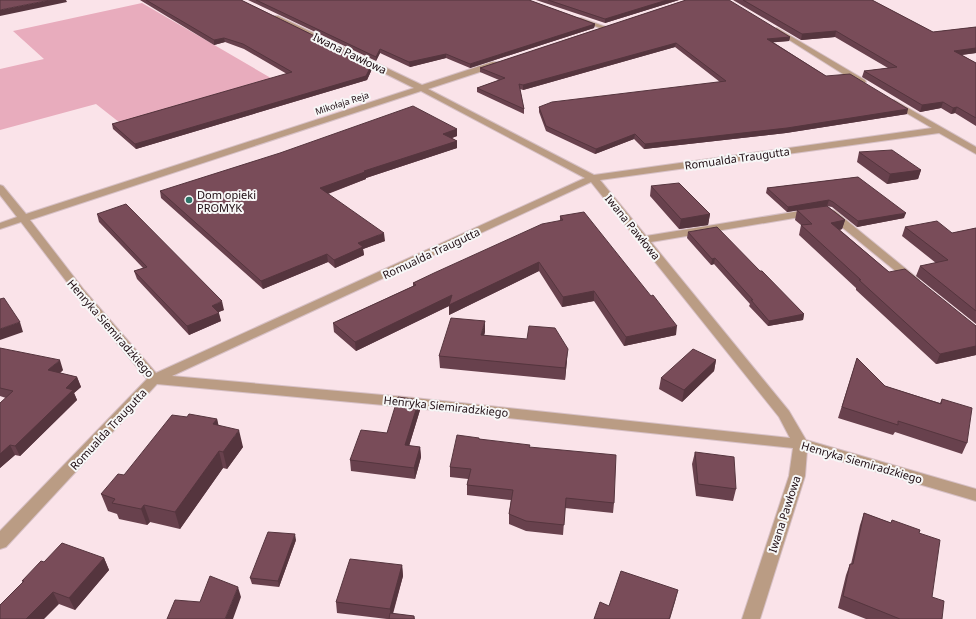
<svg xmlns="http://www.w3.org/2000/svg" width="976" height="619" font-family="'Noto Sans',sans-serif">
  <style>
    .green { fill: #e8acbd }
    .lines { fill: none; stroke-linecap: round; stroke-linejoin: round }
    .minor-casing { stroke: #d7c0c6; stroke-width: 2 }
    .minor { fill: #ba9c84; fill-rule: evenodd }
    .wall { fill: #68414d }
    .shaded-wall { fill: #55353e }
    .building { fill: #794c59; stroke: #55353e }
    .poi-dot { fill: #2f7569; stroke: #f7f7f7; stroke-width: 1.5 }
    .labels { text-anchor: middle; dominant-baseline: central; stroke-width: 4; stroke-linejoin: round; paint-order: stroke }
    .far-street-label { font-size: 9px; fill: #1d0b11; stroke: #f7f7f7 }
    .street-label { font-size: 11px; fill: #1d0b11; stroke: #f7f7f7 }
    .poi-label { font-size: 11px; fill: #1d0b11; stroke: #f7f7f7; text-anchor: start }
  </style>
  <rect width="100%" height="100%" fill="#fae3e9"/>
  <!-- green -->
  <path class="green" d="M 142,3 L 276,81 L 124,126 L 96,104 L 0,130 L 0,69 L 44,59 L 13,31 Z"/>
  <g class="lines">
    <defs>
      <path id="minor" d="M 274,16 L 278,16 L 422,85 L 492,62 L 498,62 L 498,66 L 428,89 L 594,175 L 932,128 L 891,104 L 890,102 L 894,100 L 976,147 L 976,154 L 939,133 L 600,180 L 646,236 L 812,209 L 816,210 L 817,212 L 816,214 L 812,215 L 651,242 L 789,411 L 806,440 L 976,489 L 976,501 L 807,451 L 805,476 L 760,619 L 742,619 L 789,476 L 793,448 L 405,407 L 157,384 L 6,547 L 0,549 L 0,531 L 147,379 L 76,294 L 21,222 L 0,229 L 0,223 L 17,217 L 0,195 L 0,185 L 3,186 L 26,214 L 414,88 L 274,18 ZM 421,91 L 585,178 L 156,373 L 84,290 L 30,220 ZM 591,182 L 779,417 L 790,438 L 405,397 L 172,376 Z
        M 577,18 L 581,18 L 609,28 L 606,30 L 577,20 Z
        M 777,28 L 865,80 L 866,82 L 862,84 L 859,84 L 775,31 L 775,29 Z
        M 831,210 L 835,211 L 917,278 L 919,280 L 917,282 L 909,282 L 827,215 L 826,213 L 827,211 Z"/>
    </defs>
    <!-- minor casing -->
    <use href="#minor" class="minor-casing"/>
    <!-- minor -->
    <use href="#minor" class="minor"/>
  </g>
  <!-- wall -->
  <path class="wall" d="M 140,0 L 241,0 L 372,64 L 372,69 L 367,80 L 136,149 L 113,129 L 112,124 L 287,74 L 244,49 L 225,42 L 214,45 Z
    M 248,0 L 529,0 L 595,24 L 594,28 L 470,68 L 446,58 L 410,67 L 380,53 L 376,61 Z
    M 536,0 L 679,0 L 605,23 Z
    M 686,0 L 790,37 L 789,41 L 773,42 L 826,76 L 907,114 L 786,133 L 644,149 L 634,139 L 595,154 L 546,131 L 539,112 L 539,107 L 720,82 L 675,47 L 523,90 L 520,89 L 524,109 L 524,114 L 477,92 L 477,88 L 499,80 L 480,72 L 480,68 Z
    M 733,0 L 872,0 L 933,32 L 976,27 L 976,53 L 962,55 L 976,63 L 976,126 L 955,113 L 951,114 L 941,108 L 920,112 L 862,77 L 864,71 L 888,68 L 835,37 L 801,40 Z
    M 457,129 L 457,136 L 452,138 L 457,141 L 457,148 L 366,178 L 366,179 L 328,194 L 385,241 L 363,249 L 364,255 L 335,268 L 328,262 L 263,289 L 161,198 L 160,191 Z
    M 859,152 L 921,170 L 918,179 L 887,184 L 857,162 Z
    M 858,177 L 904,218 L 857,227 L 832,207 L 827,206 L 845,220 L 842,229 L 840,230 L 889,272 L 976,326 L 976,355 L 936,364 L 856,290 L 856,288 L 799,235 L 801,225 L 795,220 L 797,210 L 816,207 L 787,212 L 766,193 L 767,188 Z
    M 651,186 L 710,214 L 708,225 L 679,229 L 650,196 Z
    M 97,214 L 224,310 L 218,312 L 221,321 L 189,335 L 137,279 L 134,271 L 143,268 L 99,222 Z
    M 560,216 L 676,335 L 624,346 L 594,301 L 562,307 L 539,271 L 449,315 L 449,306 L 356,351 L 334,332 L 333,323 L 413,286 L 413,283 L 560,221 Z
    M 905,227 L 952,233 L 976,228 L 976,324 L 916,276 L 920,266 L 936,263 L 902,236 Z
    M 688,232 L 760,271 L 804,314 L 803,320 L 768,326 L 749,306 L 750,304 L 714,264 L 711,265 L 687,238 Z
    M 485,332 L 484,335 L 567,360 L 565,380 L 440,368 L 439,356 Z
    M 0,348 L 63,370 L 60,373 L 77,377 L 81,387 L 74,393 L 77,400 L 20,456 L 15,455 L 0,468 L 6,398 L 0,396 Z
    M 857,358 L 885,386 L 940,403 L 942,399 L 967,443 L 962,454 L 895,432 L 893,435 L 838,418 Z
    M 716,360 L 714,371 L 682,402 L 659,389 L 661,378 Z
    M 419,400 L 420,410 L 409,446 L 420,447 L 421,457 L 415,479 L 351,471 L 350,460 L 387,433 Z
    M 187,417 L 217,419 L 218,425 L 243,447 L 227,469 L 223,468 L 180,529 L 150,522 L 147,525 L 119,519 L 117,514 L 108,511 L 101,494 L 124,475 Z
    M 479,439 L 529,447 L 614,503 L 613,513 L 565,508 L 563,535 L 526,531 L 509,524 L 509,514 L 511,500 L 467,495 L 467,485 L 468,479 L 450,477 L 450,467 Z
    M 695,452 L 736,489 L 733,501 L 696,496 L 692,464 Z
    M 864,513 L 919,533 L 932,597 L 942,619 L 866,619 L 838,608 L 846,575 L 850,564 L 851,564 L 860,525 Z
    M 296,540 L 279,587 L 252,584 L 250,578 Z
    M 104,558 L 109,570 L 75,610 L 59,604 L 23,582 L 22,581 L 44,562 Z
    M 402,565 L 403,576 L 393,614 L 414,616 L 415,619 L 387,619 L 337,613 L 336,602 Z"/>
  <!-- shaded-wall -->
  <path class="shaded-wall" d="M 50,0 L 66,0 L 67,2 L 0,16 L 0,10 Z
    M 667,0 L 679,0 L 605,23 L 605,19 Z
    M 595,24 L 594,28 L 470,68 L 470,64 Z
    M 836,31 L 835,37 L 801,40 L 802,34 Z
    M 790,37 L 789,41 L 766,43 L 767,39 Z
    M 224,38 L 225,42 L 214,45 L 214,40 Z
    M 676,43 L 675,47 L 523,90 L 523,85 Z
    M 976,48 L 976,53 L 952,56 L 954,51 Z
    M 380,49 L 380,53 L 376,61 L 376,57 Z
    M 446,54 L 446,58 L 410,67 L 409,62 Z
    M 372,64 L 372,69 L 367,80 L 136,149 L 135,144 Z
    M 943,102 L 941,108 L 920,112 L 922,105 Z
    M 957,107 L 955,113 L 951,114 L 953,108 Z
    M 908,109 L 907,114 L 786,133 L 644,149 L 645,144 Z
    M 457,129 L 457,136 L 444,141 L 443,134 Z
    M 635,134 L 634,139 L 595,154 L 596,149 Z
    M 457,141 L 457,148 L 366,178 L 366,179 L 321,196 L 320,188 L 364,171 Z
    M 921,170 L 918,179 L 887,184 L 890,174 Z
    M 829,200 L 827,206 L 787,212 L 788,207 Z
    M 906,213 L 904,218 L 857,227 L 858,221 Z
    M 710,214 L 708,225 L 679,229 L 681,219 Z
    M 845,220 L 842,229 L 829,232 L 831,223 Z
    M 384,233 L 385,241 L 363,249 L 364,255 L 335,268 L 334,260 L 358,243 Z
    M 327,254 L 328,262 L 263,289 L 261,281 Z
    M 715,258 L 714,264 L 711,265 L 712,259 Z
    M 539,262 L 539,271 L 449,315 L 449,306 L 356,351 L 355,342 L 452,295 Z
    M 594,291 L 594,301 L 562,307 L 563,297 Z
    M 222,301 L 224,310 L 214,314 L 212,306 Z
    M 219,313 L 221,321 L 189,335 L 187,326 Z
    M 804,314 L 803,320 L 768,326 L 769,321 Z
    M 485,321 L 485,332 L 481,346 L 481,335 Z
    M 20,322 L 23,332 L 0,340 L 0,329 Z
    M 677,326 L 676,335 L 624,346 L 626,337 Z
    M 976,346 L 976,355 L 936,364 L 940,354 Z
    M 568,349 L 567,360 L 565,380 L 565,368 Z
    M 60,360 L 63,370 L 52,380 L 48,370 Z
    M 716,360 L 714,371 L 682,402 L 684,390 Z
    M 77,377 L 81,387 L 74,393 L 77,400 L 20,456 L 15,446 L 66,388 Z
    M 419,400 L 420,410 L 406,456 L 405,445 Z
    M 217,419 L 221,435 L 213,424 Z
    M 239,430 L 243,447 L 227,469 L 223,452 Z
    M 10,445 L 15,455 L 0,468 L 0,454 Z
    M 420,447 L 421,457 L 415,479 L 414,468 Z
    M 219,451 L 223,468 L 180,529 L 175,512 Z
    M 144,505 L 150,522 L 147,525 L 141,509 Z
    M 295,534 L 296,540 L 279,587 L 278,581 Z
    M 104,558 L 109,570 L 75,610 L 69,598 Z
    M 402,565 L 403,576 L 391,619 L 390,609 Z
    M 238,587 L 241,597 L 233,619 L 225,619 Z
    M 678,590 L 675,602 L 670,619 L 669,619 Z
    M 53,592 L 59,604 L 44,619 L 26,619 Z"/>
  <!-- building -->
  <path class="building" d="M 0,0 L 50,0 L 0,10 Z
    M 146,0 L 241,0 L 372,64 L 366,76 L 135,144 L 112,124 L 292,72 L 243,44 L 224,38 L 214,40 Z
    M 256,0 L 529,0 L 595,24 L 470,64 L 446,54 L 409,62 L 380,49 L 376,57 Z
    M 548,0 L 667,0 L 605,19 Z
    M 686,0 L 729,0 L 790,37 L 767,39 L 826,76 L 850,74 L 908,109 L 787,128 L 645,144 L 635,134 L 596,149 L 546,126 L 539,107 L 552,102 L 726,81 L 676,43 L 523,85 L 519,84 L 524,109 L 477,88 L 505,78 L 480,68 Z
    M 743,0 L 872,0 L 933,32 L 976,27 L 976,48 L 954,51 L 976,63 L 976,118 L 957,107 L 953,108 L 943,102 L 922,105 L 864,71 L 897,67 L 836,31 L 802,34 Z
    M 413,106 L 457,129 L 443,134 L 457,141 L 364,171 L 365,172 L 320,188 L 384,233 L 358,243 L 363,247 L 334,260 L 327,254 L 261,281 L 160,191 L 280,153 Z
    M 892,150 L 921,170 L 890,174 L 859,152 Z
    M 858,177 L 906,213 L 858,221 L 833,202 L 829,200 L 788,207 L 767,188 Z
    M 679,183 L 710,214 L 681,219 L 651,186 Z
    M 126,204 L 222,301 L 212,306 L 219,313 L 187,326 L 134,271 L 147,267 L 97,214 Z
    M 827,206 L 845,220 L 831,223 L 889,272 L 905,269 L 976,326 L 976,346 L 940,354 L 859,280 L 861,280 L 801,225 L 812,224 L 797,210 Z
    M 584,212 L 651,296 L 653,295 L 677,326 L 626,337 L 594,291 L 563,297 L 539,262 L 449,305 L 452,295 L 355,342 L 333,323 L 416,285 L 413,283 L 434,273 L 542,224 L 563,220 L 560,216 Z
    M 937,221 L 952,233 L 976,228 L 976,311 L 920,266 L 948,260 L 905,227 Z
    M 717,227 L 760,271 L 762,271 L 804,314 L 769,321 L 751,300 L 753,300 L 715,258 L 712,259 L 688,232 Z
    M 4,298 L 20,322 L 0,329 L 0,299 Z
    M 451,318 L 485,321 L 481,335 L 527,339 L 529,326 L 555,328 L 568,349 L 565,368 L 439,356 Z
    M 0,348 L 60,360 L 48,370 L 77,377 L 66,388 L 73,390 L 15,446 L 10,445 L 0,454 L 0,403 L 13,391 L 0,388 Z
    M 693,349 L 716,360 L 684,390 L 661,378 Z
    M 857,358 L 885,386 L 941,404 L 942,399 L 972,408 L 967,443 L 898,421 L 898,425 L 842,407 Z
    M 398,397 L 419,400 L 405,445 L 420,447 L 414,468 L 350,460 L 361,430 L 387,433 Z
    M 189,414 L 217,419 L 213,424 L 239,430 L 223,452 L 219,451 L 175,512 L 144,505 L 141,509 L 112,503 L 115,499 L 101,494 L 118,474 L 124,475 L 172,415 L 187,417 Z
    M 457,435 L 479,438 L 479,439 L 530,445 L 529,447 L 616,455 L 614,503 L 566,498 L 564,525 L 526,521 L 509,514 L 513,490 L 467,485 L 471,469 L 450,467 Z
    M 695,452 L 734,457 L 736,489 L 698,484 Z
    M 864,513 L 891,523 L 892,520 L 920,530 L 919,533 L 940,540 L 932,597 L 944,601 L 942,619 L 900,619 L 843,596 L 850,564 L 853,564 Z
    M 268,532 L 295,534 L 278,581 L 250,578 Z
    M 62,543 L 104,558 L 69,598 L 53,592 L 26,619 L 0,619 L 0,605 L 24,581 L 22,581 L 41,561 L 44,562 Z
    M 350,559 L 402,565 L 390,609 L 336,602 Z
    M 621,571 L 678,590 L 669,619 L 594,619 L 600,602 L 609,606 Z
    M 210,576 L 238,587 L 225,619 L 167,619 L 175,600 L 200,602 Z
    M 390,613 L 414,616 L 414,619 L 389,619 Z"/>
  <!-- markers -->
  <circle class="poi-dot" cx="189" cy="200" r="4"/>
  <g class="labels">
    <!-- far-street labels -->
    <g class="far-street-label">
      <text transform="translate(342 103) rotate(-18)">Mikołaja Reja</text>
    </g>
    <!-- street labels -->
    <g class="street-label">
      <text transform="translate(350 53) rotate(26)">Iwana Pawłowa</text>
      <text transform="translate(737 158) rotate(-8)">Romualda Traugutta</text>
      <text transform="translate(633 227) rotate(51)">Iwana Pawłowa</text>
      <text transform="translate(431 253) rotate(-25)">Romualda Traugutta</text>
      <text transform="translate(111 328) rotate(49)">Henryka Siemiradzkiego</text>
      <text transform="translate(446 406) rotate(6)">Henryka Siemiradzkiego</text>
      <text transform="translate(108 429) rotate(-47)">Romualda Traugutta</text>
      <text transform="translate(862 462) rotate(16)">Henryka Siemiradzkiego</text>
      <text transform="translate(784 514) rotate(-72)">Iwana Pawłowa</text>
    </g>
    <!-- poi labels -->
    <g class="poi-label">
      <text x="197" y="194">Dom opieki<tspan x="197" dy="13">PROMYK</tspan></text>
    </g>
  </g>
</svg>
